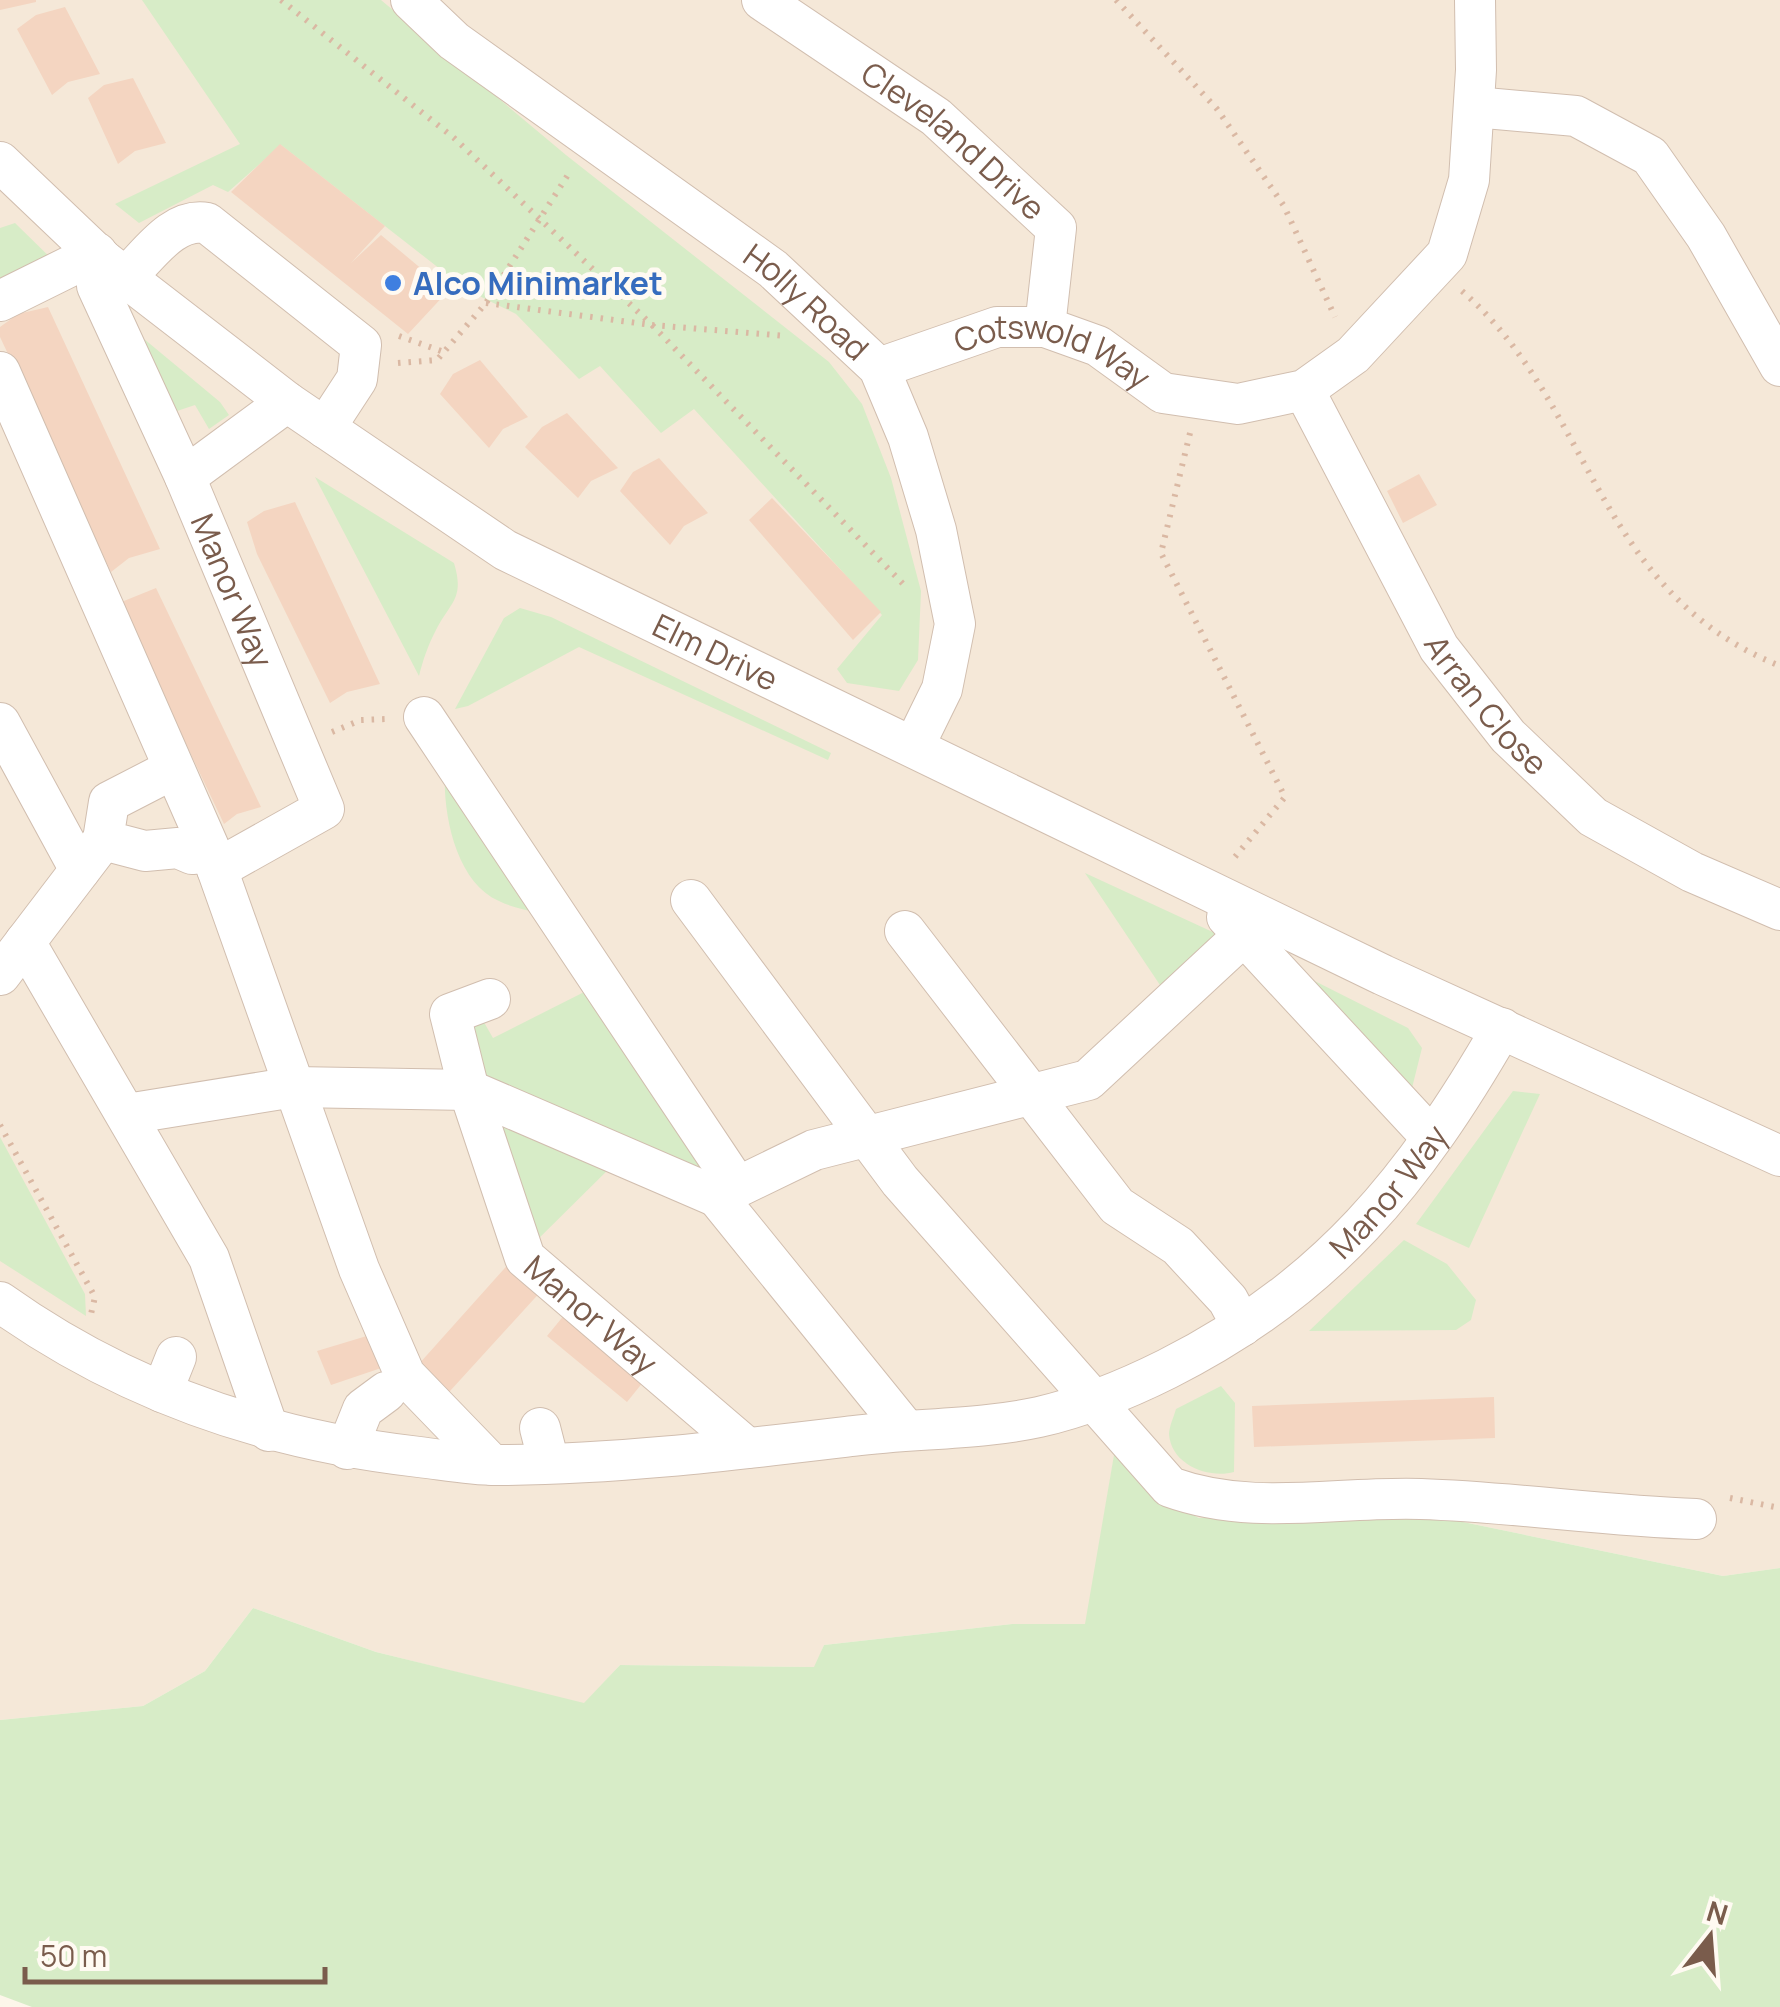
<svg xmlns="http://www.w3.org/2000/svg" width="1780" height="2007" font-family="Manrope,sans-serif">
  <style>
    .residential { fill: #f5e8d8 }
    .green { fill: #d7ecc7 }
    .building { fill: #f4d5c1 }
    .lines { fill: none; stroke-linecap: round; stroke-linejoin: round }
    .minor-casing { stroke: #d1beaf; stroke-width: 42 }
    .path { stroke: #dab8a3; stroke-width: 6; stroke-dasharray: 2.5 8; stroke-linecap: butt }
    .minor { stroke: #fff; stroke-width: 40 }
    .shop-dot { fill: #3f7fe0; stroke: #fffaf2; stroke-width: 4 }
    .labels { text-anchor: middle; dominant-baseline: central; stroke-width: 10; stroke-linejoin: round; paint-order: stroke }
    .street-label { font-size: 32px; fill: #7a5c4c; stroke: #fffaf2 }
    .shop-label { font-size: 32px; font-weight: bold; fill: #366cbe; stroke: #fffaf2; text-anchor: start }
  </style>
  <rect width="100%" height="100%" fill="#fdf6ea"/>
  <!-- residential -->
  <path class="residential" d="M 0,0 L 1780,0 L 1780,1568 L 1723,1576 L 1415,1512 L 1199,1518 L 1149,1493 L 1115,1451 L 1086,1624 L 1012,1624 L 824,1645 L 815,1667 L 620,1665 L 584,1704 L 376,1652 L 253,1608 L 205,1671 L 143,1706 L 0,1720 Z"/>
  <!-- green -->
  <path class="green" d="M 142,0 L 381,0 L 566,155 L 829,362 L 862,404 L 891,478 L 921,591 L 918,660 L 899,691 L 847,683 L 837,669 L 882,615 L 694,409 L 661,433 L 600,366 L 579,379 L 516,314 L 467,290 L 281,145 L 228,192 L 213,185 L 139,223 L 115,204 L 240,144 Z
    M 15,223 L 61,268 L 0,294 L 0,228 Z
    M 120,319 L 220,402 L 229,415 L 209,429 L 195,405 L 165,415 Z
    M 315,477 L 454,563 C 465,599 450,602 436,630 C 428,645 423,660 419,676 Z
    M 520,608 L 551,617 L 831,753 L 828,760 L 579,647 L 468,706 L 455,709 L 504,618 Z
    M 447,752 L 537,913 C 525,909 510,907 499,901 C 451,880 439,797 447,752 Z
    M 1085,873 L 1230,940 L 1164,991 Z
    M 1269,958 L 1408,1028 L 1422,1048 L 1411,1092 Z
    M 600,984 L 737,1186 L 621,1157 L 523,1254 L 469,1090 L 474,1005 L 493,1038 Z
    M 1513,1091 L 1540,1094 L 1469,1248 L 1416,1224 Z
    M 0,1137 L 85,1294 L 86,1316 L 0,1261 Z
    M 1404,1240 L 1447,1264 L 1476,1300 L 1471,1320 L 1456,1330 L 1309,1331 Z
    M 1221,1386 L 1235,1403 L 1234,1472 C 1209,1479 1171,1465 1169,1434 C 1169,1427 1174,1416 1176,1409 Z
    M 1115,1449 L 1149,1493 L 1199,1518 L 1415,1512 L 1723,1576 L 1780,1568 L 1780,2007 L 32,2007 L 0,1995 L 0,1720 L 143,1706 L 205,1671 L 253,1608 L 376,1652 L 584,1703 L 620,1665 L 814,1667 L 824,1645 L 1012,1624 L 1085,1624 Z"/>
  <!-- building -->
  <path class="building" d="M 0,0 L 36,0 L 36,2 L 0,10 Z
    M 65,7 L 100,74 L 68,82 L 52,95 L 17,29 L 36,15 Z
    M 133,78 L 166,143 L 135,151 L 118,164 L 88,98 L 104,85 Z
    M 280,144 L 385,226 L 351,263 L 381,235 L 448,291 L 408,334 L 231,192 Z
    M 48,307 L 160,549 L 129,558 L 111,572 L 0,337 L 0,327 L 18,314 Z
    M 480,360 L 528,417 L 503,429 L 489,448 L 440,394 L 453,374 Z
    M 567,413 L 618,468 L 591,481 L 578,498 L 525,447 L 542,427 Z
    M 659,458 L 708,513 L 684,526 L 670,545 L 620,491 L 633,472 Z
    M 1419,474 L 1437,505 L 1403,523 L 1387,491 Z
    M 772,498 L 881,612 L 853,640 L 749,520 Z
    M 295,502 L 380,684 L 347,692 L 330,703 L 257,554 L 247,522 L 264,511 Z
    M 156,588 L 261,807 L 237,814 L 224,824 L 119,603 Z
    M 512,1260 L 544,1288 L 440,1402 L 410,1374 Z
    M 570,1308 L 648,1376 L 627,1402 L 547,1336 Z
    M 380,1332 L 393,1364 L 331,1385 L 317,1351 Z
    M 1494,1397 L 1495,1438 L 1254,1447 L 1252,1406 Z"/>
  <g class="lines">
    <defs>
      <g id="minor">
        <path id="s1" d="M 411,0 L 454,41 L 773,269 L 879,368 L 908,437 L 936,530 L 955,624 L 942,689 L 914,746"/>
        <path id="s2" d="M 762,0 L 936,117 L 1056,228 L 1045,327"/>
        <path d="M 1474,107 L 1576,116 L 1650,156 L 1706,236 L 1780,366"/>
        <path id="s3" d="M 0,162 L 103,260 L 287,402 L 505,550 L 1383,975 L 1780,1156"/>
        <path id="s4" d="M 103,260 L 97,286 L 185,477 L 324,809 L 217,869"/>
        <path d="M 126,277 C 149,255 173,217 207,223 L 361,345 L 357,379 L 325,428"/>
        <path d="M 0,301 L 97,253"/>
        <path id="s5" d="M 879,368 L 997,327 L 1045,327 L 1098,346 L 1163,393 L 1238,404 L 1304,390 L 1353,355 L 1447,254 L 1469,180 L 1476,70 L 1475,0"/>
        <path d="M 0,372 L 211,852 L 359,1269 L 405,1375 L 492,1465"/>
        <path id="s6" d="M 1304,390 L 1439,648 L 1508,736 L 1593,817 L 1692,872 L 1780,910"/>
        <path d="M 185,477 L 287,402"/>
        <path d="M 424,717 L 737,1186"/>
        <path d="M 0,723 L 80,870"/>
        <path d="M 173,769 L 109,802 L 103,840 L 145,851 L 178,848 L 192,854 L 211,852"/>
        <path d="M 691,900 L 900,1181 L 1170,1487 C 1253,1517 1335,1496 1421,1499 C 1513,1502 1604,1516 1696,1519"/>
        <path d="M 1227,917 L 1432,1138"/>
        <path d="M 905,931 L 1117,1206 L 1178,1246 L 1228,1300 L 1242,1326"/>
        <path d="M 25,942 L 209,1258 L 269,1431"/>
        <path d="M 0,975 L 103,840"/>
        <path id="s7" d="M 490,999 L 450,1014 L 469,1090 L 525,1258 L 747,1448"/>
        <path d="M 127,1114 L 294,1087 L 469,1090 L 717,1197 L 814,1150 L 1088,1080 L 1242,937"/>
        <path d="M 717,1197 L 905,1429"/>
        <path id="s8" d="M 0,1302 C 125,1391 267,1440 419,1457 C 444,1460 470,1465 495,1465 C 614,1465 735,1450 853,1436 C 914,1428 979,1430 1039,1417 C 1083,1407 1127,1389 1167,1369 C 1327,1289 1415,1179 1502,1028"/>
        <path d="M 162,1392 L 176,1357"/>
        <path d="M 540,1428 L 549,1463"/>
        <path d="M 347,1449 L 363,1409 L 386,1392"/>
      </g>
    </defs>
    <!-- minor casing -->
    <use href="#minor" class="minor-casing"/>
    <!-- path -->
    <path class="path" d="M 281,0 L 454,138 L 652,325 L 787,336
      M 1116,0 L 1217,109 L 1284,206 L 1335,317
      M 1462,291 C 1594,406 1594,591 1780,666
      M 486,303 L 652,325 L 907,588
      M 399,336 L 444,352
      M 398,363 L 437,360 L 486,303 L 571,170
      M 1190,433 L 1161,553 L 1285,797 L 1234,858
      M 332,732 L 361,720 L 387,719
      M 0,1125 L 95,1297 L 91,1314
      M 1730,1498 L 1780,1508"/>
    <!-- minor -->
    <use href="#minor" class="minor"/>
  </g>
  <!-- markers -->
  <circle class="shop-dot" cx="393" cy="283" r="10"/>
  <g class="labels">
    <!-- street labels -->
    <g class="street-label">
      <text stroke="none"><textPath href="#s2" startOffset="238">Cleveland Drive</textPath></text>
      <text stroke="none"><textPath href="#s1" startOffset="498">Holly Road</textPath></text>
      <text stroke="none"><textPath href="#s5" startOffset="185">Cotswold Way</textPath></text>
      <text stroke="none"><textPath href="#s4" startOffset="360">Manor Way</textPath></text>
      <text stroke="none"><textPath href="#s3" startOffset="872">Elm Drive</textPath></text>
      <text stroke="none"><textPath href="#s6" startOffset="365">Arran Close</textPath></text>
      <text stroke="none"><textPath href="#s8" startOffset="1498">Manor Way</textPath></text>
      <text stroke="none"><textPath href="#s7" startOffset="385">Manor Way</textPath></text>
    </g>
    <!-- shop labels -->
    <g class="shop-label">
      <text x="413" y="283">Alco Minimarket</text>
    </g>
  </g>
  <!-- north arrow -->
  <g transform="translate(1710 1937) rotate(17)" stroke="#fffaf2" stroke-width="8" paint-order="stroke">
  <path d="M0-8L18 38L0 25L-18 38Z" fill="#7a5c4c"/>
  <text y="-15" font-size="28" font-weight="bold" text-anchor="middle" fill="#7a5c4c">N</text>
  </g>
  <!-- scale -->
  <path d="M25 1967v15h300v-15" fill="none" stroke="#7a5c4c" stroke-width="5"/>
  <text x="40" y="1967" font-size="30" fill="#7a5c4c" stroke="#fffaf2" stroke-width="8" paint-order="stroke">50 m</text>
</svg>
